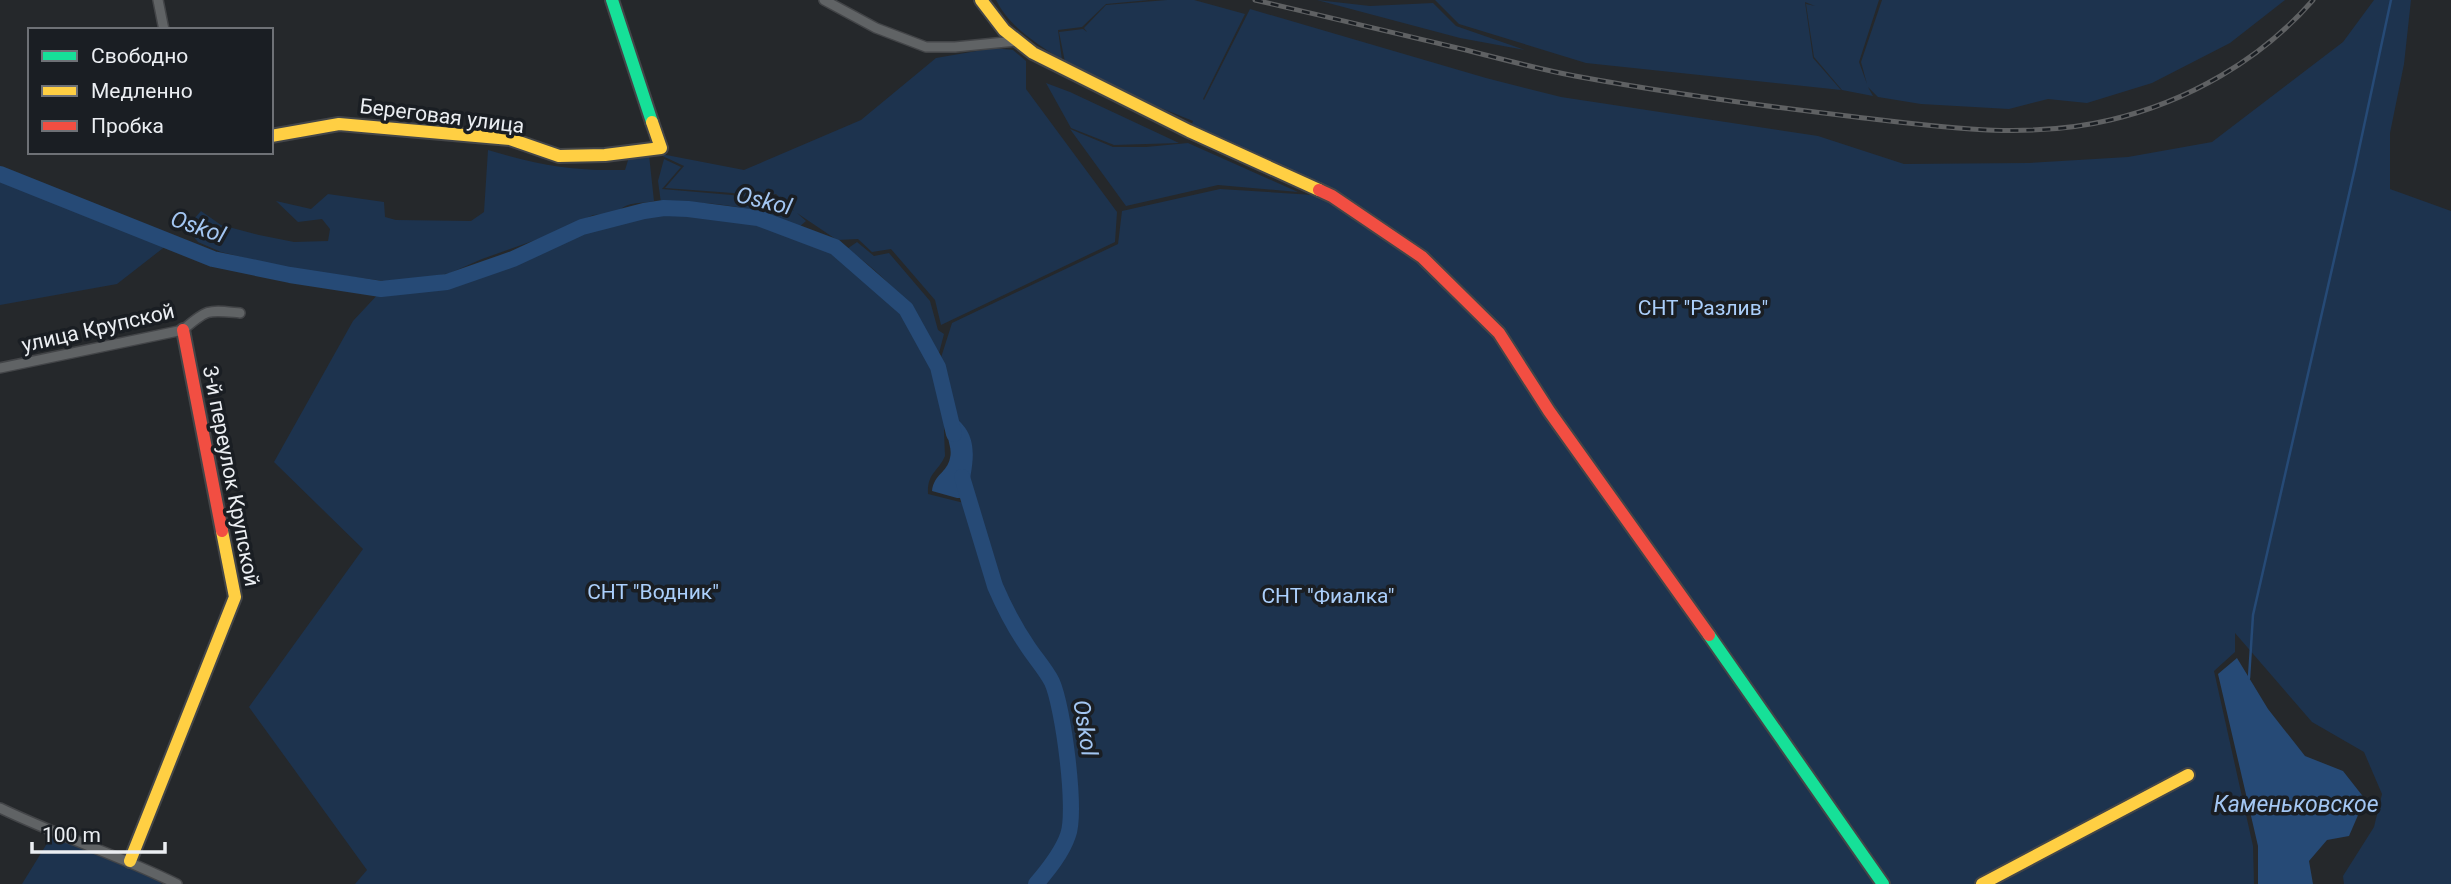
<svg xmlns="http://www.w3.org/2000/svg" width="2451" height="884" font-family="Roboto,sans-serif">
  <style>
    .green { fill: #1d334e }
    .water { fill: #264a76 }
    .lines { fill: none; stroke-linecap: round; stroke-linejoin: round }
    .stream { stroke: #264a76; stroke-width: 2.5 }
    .river { stroke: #264a76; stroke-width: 16 }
    .street-casing { stroke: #434548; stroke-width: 12 }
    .fast-casing { stroke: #434548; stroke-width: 16 }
    .slow-casing { stroke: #434548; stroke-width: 16 }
    .jam-casing { stroke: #434548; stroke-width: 16 }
    .street { stroke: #606365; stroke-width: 9 }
    .fast { stroke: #16e098; stroke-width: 12 }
    .slow { stroke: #ffcf43; stroke-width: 12 }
    .jam { stroke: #f24e42; stroke-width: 12 }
    .rail-casing { stroke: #5f6163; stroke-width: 5 }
    .rail { stroke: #1a1e23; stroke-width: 2.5; stroke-dasharray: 8; stroke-linecap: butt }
    .labels { text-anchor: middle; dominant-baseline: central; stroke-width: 7; stroke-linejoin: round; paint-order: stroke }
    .street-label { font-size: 21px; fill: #ebeef2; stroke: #1a1e23 }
    .park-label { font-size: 21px; fill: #abcffb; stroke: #1a1e23 }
    .water-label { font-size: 23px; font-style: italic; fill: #a3c6f2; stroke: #1a1e23 }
  </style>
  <rect width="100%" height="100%" fill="#25282b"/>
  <!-- green -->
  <path class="green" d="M 996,0 L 1149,0 L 1106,4 L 1082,27 L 1058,30 L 1062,60 C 1037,43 1010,28 996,0 Z
    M 1167,0 L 1194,0 L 1245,14 L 1203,99 L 1204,100 L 1250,9 L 1486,78 L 1561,97 L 1818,136 L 1904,164 L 2029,163 L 2128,157 L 2212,142 L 2343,42 L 2374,0 L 2411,0 L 2404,64 L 2390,133 L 2390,189 L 2451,211 L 2451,884 L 2344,884 L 2343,876 L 2374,827 L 2382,794 L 2364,752 L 2312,722 L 2235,633 L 2235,652 L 2214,671 L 2253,846 L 2254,884 L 1036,884 L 1048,870 L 1069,833 L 1069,777 L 1057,694 L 1050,678 L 1028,647 L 1002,603 L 965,492 L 938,367 L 952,323 L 1118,244 L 1122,211 L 1220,189 L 1329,196 L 1189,131 L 1193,121 L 1156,106 L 1065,62 L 1059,32 L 1083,29 L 1087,32 L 1084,28 L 1106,5 Z
    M 1317,0 L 1370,6 L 1433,3 L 1456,26 L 1525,50 L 1460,38 Z
    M 1435,0 L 1879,0 L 1859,62 L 1867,84 L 1861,62 L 1882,0 L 2285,0 L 2230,43 L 2152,83 L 2087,103 L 2048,99 L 2009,109 L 1921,104 L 1878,97 L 1868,87 L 1873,96 L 1842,90 L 1814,57 L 1806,4 L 1815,6 L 1805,2 L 1813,58 L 1841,90 L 1586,63 L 1459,24 Z
    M 994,48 L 1013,50 L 1026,61 L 1026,89 L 1117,212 L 1115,242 L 941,325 L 935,300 L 891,249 L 872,252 L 858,239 L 837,240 L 797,213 L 806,221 L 798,228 C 770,206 696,200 661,203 L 658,181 L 664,159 L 681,167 L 662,189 L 732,195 L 748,199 L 774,196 L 794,211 L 776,194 L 749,198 L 733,193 L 665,188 L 684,166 L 656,153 L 744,170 L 861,120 L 936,58 Z
    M 1046,83 L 1070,92 L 1179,143 L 1114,145 L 1071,128 Z
    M 1070,129 L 1113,147 L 1146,147 L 1188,143 L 1298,192 L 1218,185 L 1126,206 Z
    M 488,150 C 539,165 571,171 625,170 L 629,157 L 649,155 L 654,201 C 640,204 626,201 617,213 L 593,215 L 541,238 L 482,259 L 450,273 L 400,283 L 292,269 L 221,252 L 198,242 L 186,228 L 201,211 L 221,225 L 259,235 L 294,242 L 328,241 L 330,229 L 322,219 L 298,222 L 276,201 L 311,209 L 328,194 L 384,202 L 385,217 L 396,220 L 471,221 L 484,212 Z
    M 0,177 L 167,245 L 117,284 L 0,305 Z
    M 663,212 L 687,212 L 756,222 L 832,249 L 903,311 L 934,367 L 939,378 L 946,413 L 944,431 L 945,456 C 938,472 927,473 928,494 L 964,503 C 974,536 983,573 998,605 C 1006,620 1015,637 1025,651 C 1032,661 1041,671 1047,682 C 1059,707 1070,803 1062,830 C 1057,850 1041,868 1028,884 L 355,884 L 367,870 L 249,707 L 363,549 L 274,462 L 353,321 L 381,291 L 448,285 L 514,262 L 582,231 Z
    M 857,242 L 874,256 L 889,253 L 930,301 L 938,330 L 944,334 L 938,357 C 914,310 891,279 847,249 Z
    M 51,837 L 135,864 L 162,884 L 22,884 Z"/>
  <!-- water -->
  <path class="water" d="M 950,414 C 984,436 971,465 967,498 L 957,498 L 932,491 C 934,474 947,473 950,458 C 952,450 949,445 948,437 C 947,429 949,421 950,414 Z
    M 2237,658 L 2268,709 L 2305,756 L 2343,771 L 2365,799 L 2349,836 L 2327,840 L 2309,861 L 2313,884 L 2258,884 L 2258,846 L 2218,674 Z"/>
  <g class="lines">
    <!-- stream -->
    <path class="stream" d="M 2249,678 L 2253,615 L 2355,168 L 2391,0"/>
    <!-- river -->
    <path class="river" d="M 0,174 L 213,259 L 290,275 L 381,289 L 447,282 L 513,259 L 582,227 L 644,211 L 664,208 L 688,209 L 758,218 L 835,247 L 906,309 L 938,367 L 954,434
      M 962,477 L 995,586 C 1004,607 1015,628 1028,647 C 1036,659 1046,670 1052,682 C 1063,706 1077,811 1068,835 C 1062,853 1048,870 1036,884"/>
    <defs>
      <path id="street" d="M 158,0 L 164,30
        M 824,0 L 876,28 L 926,47 L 955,47 L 1016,41
        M 0,368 L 183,330 C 208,308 209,310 240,313
        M 0,808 C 58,836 119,855 177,884"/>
      <path id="fast" d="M 612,0 L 652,122
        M 1709,635 L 1883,884"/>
      <path id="slow" d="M 981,0 L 1004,30 L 1033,53 L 1189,131 L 1319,190
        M 271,136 L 339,124 L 510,139 L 559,156 L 605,155 L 661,148 L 652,122
        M 130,861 L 235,597 L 222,531
        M 1982,884 L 2188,775"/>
      <path id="jam" d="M 1319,190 L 1332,196 L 1422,257 L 1499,333 L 1549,411 L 1709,635
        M 183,330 L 222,531"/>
    </defs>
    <!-- street casing -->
    <use href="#street" class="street-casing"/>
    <!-- fast casing -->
    <use href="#fast" class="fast-casing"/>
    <!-- slow casing -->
    <use href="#slow" class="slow-casing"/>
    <!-- jam casing -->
    <use href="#jam" class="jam-casing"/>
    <!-- street -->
    <use href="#street" class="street"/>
    <!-- fast -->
    <use href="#fast" class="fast"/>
    <!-- slow -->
    <use href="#slow" class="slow"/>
    <!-- jam -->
    <use href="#jam" class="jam"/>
    <defs>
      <path id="rail" d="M 1255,0 C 1326,17 1396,33 1466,50 C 1502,59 1538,69 1575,76 C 1668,93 1762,106 1856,117 C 1940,127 2027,140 2110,120 C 2187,102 2261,60 2313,0"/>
    </defs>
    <!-- rail casing -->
    <use href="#rail" class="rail-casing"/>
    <!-- rail -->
    <use href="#rail" class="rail"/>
  </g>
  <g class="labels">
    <!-- street labels -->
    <g class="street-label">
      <text transform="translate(442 116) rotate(7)">Береговая улица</text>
      <text transform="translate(98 328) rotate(-13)">улица Крупской</text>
      <text transform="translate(231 476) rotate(79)">3-й переулок Крупской</text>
    </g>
    <!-- park labels -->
    <g class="park-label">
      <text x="1703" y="308">СНТ "Разлив"</text>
      <text x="653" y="592">СНТ "Водник"</text>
      <text x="1328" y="596">СНТ "Фиалка"</text>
    </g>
    <!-- water labels -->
    <g class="water-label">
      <text transform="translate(764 201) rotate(14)">Oskol</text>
      <text transform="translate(198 227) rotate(19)">Oskol</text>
      <text transform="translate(1085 728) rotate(81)">Oskol</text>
      <text x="2296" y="804">Каменьковское</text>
    </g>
  </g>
  <!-- legend -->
  <rect x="28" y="28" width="245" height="126" fill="#1a1e23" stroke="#6e7176" stroke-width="2"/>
  <rect x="42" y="51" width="35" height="10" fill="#16e098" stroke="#6e7176" stroke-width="2"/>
  <text x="91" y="63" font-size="21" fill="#ebeef2">Свободно</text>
  <rect x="42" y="86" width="35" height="10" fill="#ffcf43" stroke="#6e7176" stroke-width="2"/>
  <text x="91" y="98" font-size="21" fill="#ebeef2">Медленно</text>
  <rect x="42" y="121" width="35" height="10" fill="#f24e42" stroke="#6e7176" stroke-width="2"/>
  <text x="91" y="133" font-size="21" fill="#ebeef2">Пробка</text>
  <!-- scale -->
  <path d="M32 842v10h133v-10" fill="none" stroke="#ebeef2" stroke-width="3.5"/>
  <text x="42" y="842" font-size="21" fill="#ebeef2" stroke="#1a1e23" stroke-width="5" paint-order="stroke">100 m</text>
</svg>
